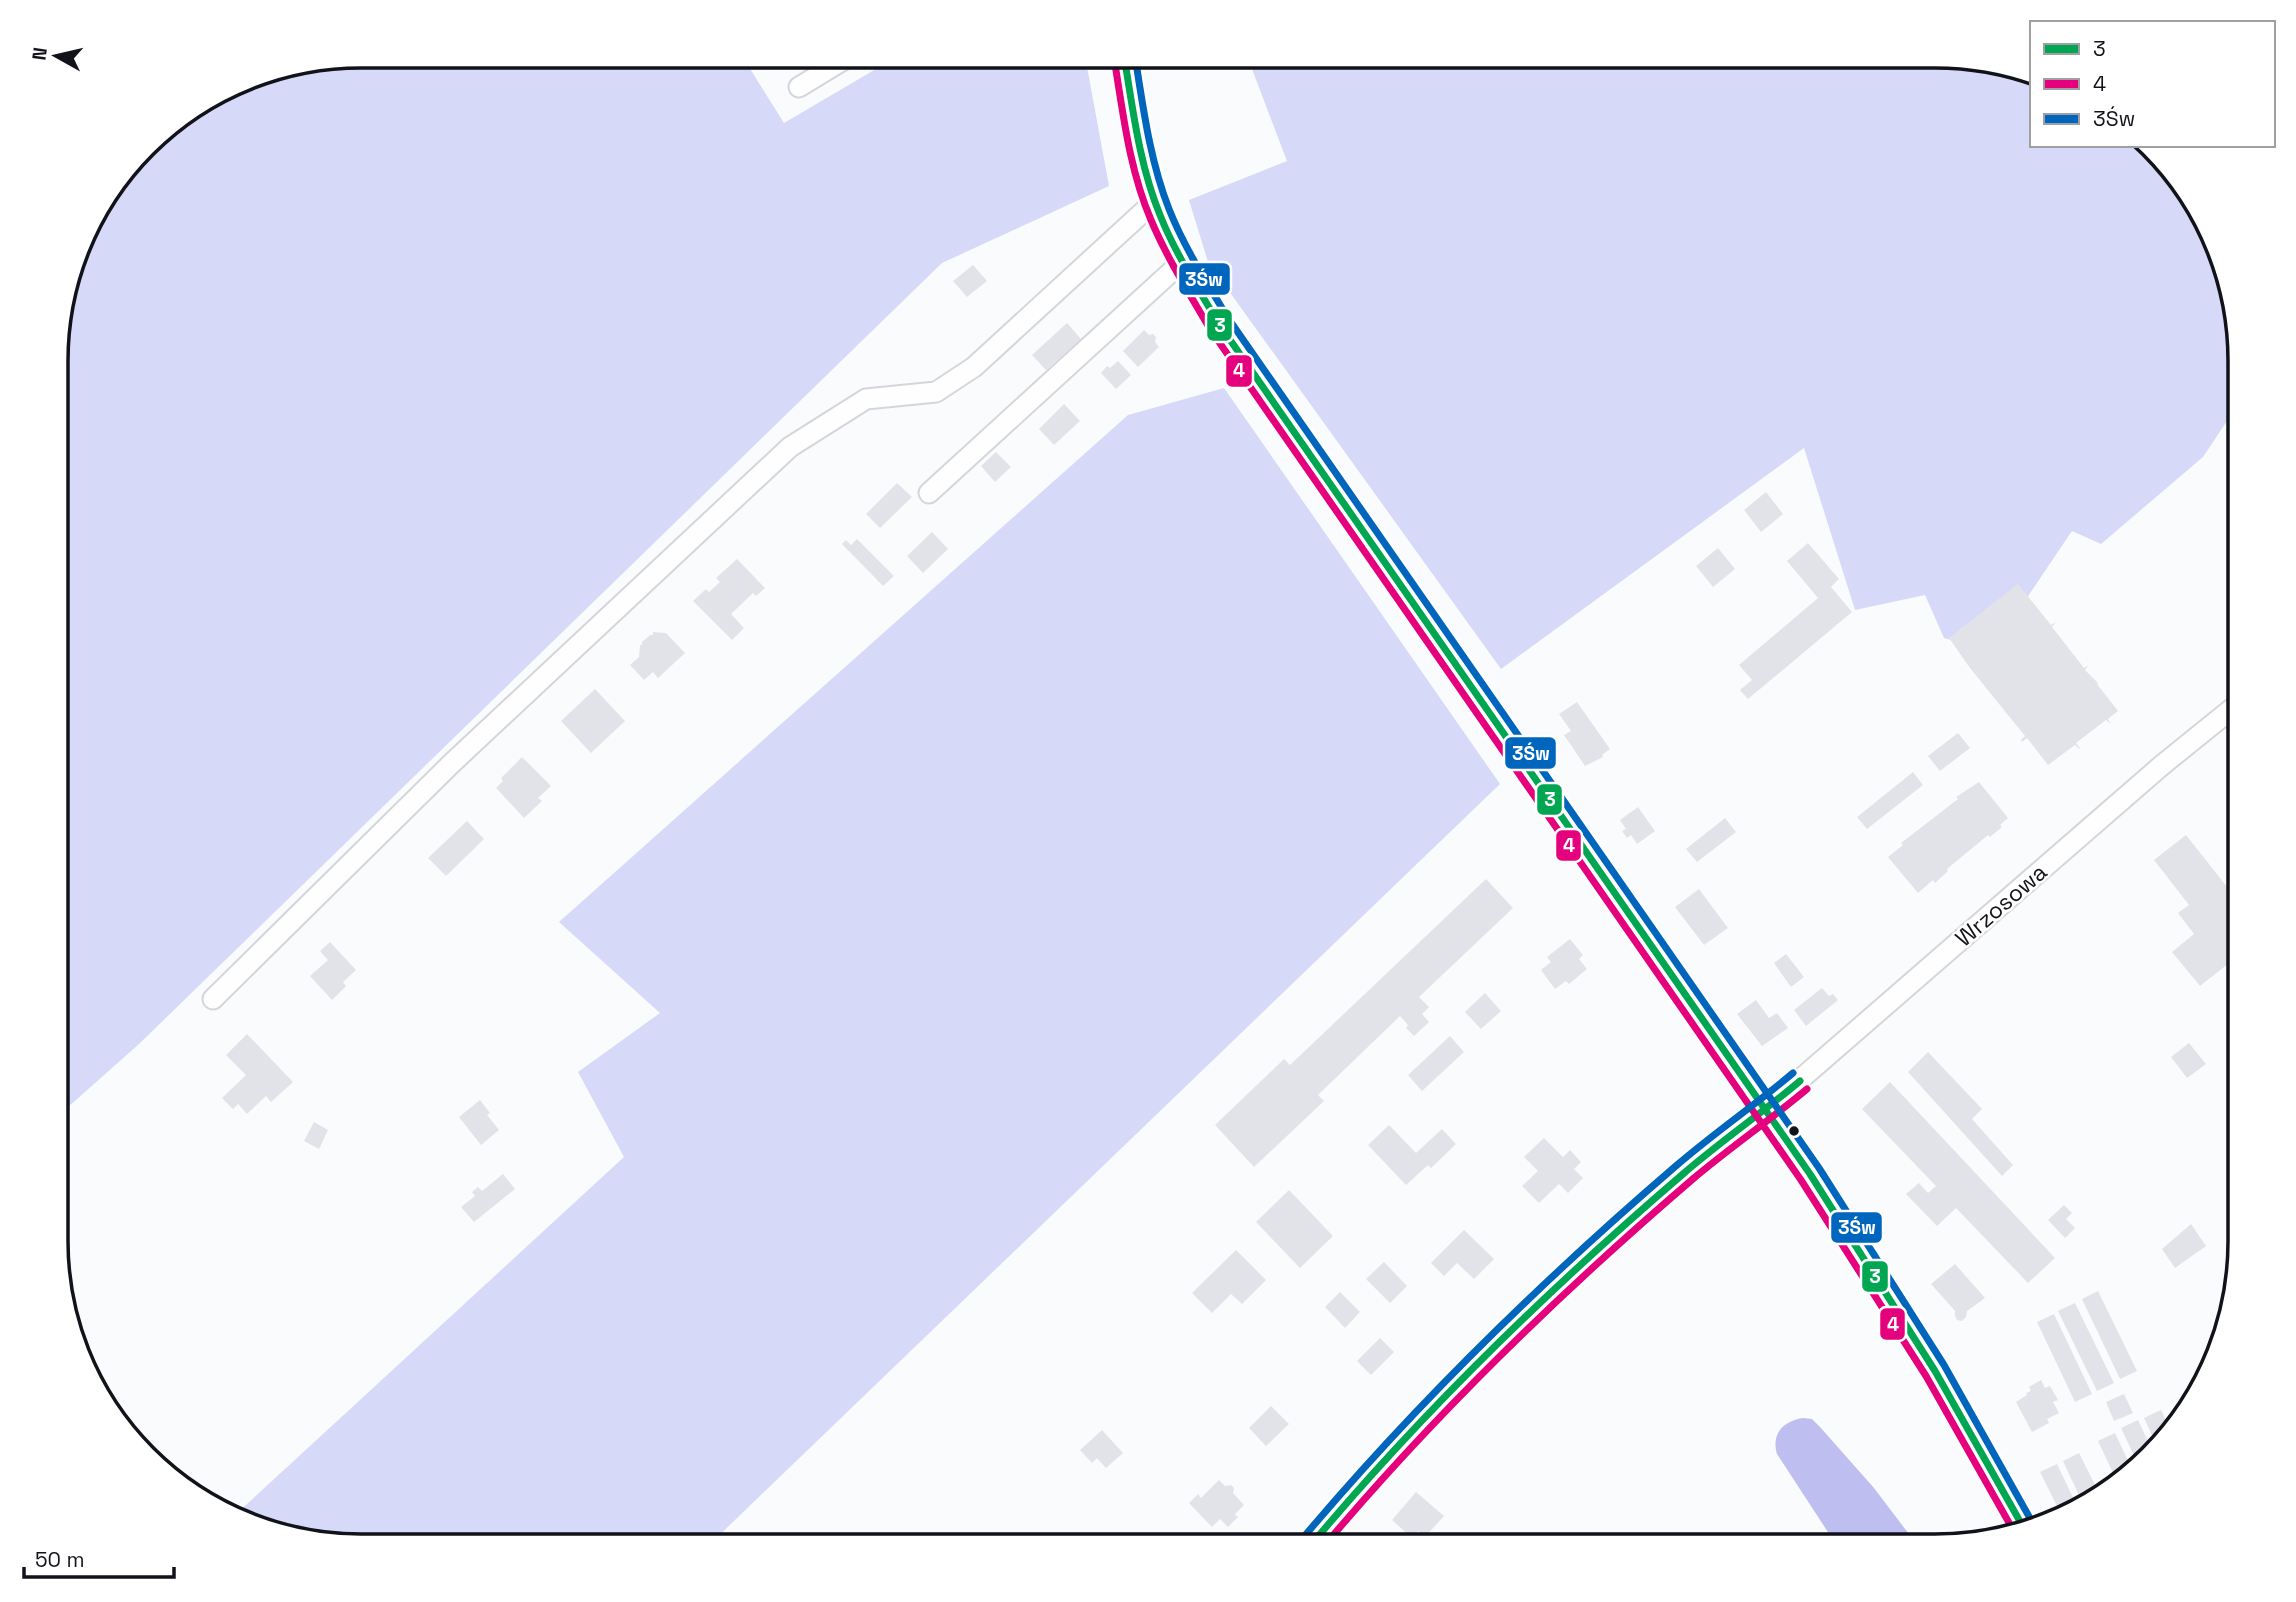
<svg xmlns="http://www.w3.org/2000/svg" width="2296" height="1602" font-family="'Space Grotesk',sans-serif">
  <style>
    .forest { fill: #d7d9f9 }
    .water { fill: #bebff0 }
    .building { fill: #e2e3e9 }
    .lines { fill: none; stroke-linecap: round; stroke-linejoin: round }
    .street-casing { stroke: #d5d6db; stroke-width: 23 }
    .street { stroke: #fefeff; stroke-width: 19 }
    .bus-1-casing { stroke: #fff; stroke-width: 12 }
    .bus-2-casing { stroke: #fff; stroke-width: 12 }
    .bus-3-casing { stroke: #fff; stroke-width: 12 }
    .bus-1 { stroke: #00a651; stroke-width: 7 }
    .bus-2 { stroke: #e5007d; stroke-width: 7 }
    .bus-3 { stroke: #0065bd; stroke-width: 7 }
    .bus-dot { fill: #12121a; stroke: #fff; stroke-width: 2.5 }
    .labels { text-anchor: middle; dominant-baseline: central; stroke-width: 5; stroke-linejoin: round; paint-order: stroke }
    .street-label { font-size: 23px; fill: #12121a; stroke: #fff }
    .rim { fill: none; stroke: #12121a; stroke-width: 3.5 }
    .line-badge { stroke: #fff; stroke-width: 2.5 }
    .badge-label { font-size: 19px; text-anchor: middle; font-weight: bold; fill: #fff }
  </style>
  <rect width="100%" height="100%" fill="#fafbfd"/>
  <!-- forest -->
  <path class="forest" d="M 361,56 L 742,56 L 784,123 L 898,56 L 1085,56 L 1109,186 L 942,263 L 139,1044 L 59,1115 L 59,322 L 88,226 L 160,132 L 245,79 Z
    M 1247,56 L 1954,57 L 2032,72 L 2032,145 L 2143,145 L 2199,209 L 2239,342 L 2239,403 L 2203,457 L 2101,544 L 2072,531 L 1991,651 L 1944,638 L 1925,595 L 1855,610 L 1804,448 L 1501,669 L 1208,262 L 1189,200 L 1287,161 Z
    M 1224,388 L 1500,784 L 708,1546 L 342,1545 L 263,1530 L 235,1515 L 624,1157 L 578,1072 L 660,1013 L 559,922 L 1128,415 Z"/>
  <!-- water -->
  <path class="water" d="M 1803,1418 L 1812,1419 L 1820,1427 L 1874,1488 L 1918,1546 L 1837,1546 L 1777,1454 C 1771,1434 1783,1421 1803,1418 Z"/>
  <!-- building -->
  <path class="building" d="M 973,265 L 987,281 L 967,297 L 953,281 Z
    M 1067,323 L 1081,339 L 1046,370 L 1032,355 Z
    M 1144,330 L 1149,335 L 1153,334 L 1156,337 L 1155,342 L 1159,347 L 1138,367 L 1123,351 Z
    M 1118,361 L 1131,375 L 1116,389 L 1101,373 L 1107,366 L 1110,368 Z
    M 1064,404 L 1080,421 L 1054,445 L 1039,429 Z
    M 996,452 L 1011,467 L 995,482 L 981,466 Z
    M 897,483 L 912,497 L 880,528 L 866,514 Z
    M 1766,492 L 1783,514 L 1761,532 L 1744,510 Z
    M 932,532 L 948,549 L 923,573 L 907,556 Z
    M 857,539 L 894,576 L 883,586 L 842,544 L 846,540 L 851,545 Z
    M 1808,543 L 1839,579 L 1831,587 L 1852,612 L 1748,699 L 1740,690 L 1752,680 L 1739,665 L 1818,598 L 1787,561 Z
    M 1718,548 L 1735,569 L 1713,587 L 1696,566 Z
    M 737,559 L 765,588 L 756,596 L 753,593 L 731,614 L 744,628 L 732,640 L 693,601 L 706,589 L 709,592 L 720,582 L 716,578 Z
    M 2018,584 L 2051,625 L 2056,622 L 2052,627 L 2084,668 L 2089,665 L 2085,670 L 2098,683 L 2097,684 L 2118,711 L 2108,719 L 2111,724 L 2106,720 L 2076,743 L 2080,748 L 2079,749 L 2075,745 L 2048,765 L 2027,738 L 2022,742 L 2021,740 L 2025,736 L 1970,668 L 1949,638 Z
    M 653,632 L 666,633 L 685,653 L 658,678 L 653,672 L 644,680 L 630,665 L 639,657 L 640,645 L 642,645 L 642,642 L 650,635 L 653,635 Z
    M 595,689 L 625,721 L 591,753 L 561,721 Z
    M 1577,702 L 1610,749 L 1602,755 L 1603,757 L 1585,766 L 1564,735 L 1571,731 L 1559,714 Z
    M 1958,733 L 1970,748 L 1940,771 L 1928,756 Z
    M 522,757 L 551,786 L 538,798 L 542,801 L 524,818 L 496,788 L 503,781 L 501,778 Z
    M 1913,772 L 1923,785 L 1867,829 L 1857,817 Z
    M 1979,782 L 2008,818 L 2000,825 L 2002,827 L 1990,837 L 1988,835 L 1947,869 L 1948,871 L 1935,883 L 1933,880 L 1918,893 L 1888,857 L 1903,845 L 1901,843 L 1958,799 L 1956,797 Z
    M 1638,807 L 1655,831 L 1637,844 L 1631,835 L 1627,838 L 1622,831 L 1626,829 L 1620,820 Z
    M 1725,818 L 1736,832 L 1697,862 L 1686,849 Z
    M 467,821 L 484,839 L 446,876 L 428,858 Z
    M 2186,835 L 2239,902 L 2239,968 L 2233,960 L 2200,986 L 2172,952 L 2194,934 L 2178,913 L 2189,905 L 2154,860 Z
    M 1486,879 L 1513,908 L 1419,997 L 1429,1007 L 1422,1014 L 1429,1022 L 1414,1036 L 1406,1028 L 1408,1025 L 1400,1016 L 1318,1095 L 1324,1101 L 1254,1167 L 1215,1125 L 1284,1059 L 1290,1065 Z
    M 1699,889 L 1728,928 L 1704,945 L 1675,907 Z
    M 1570,939 L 1583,955 L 1579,959 L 1587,969 L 1569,984 L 1566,981 L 1555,989 L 1541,970 L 1551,962 L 1547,957 Z
    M 330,942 L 356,970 L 343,982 L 346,986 L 332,1000 L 310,976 L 328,960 L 320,951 Z
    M 1786,954 L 1804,977 L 1791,987 L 1774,963 Z
    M 1822,988 L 1829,996 L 1833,994 L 1838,1000 L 1806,1026 L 1794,1010 Z
    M 1485,993 L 1501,1011 L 1481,1029 L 1465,1012 Z
    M 1756,1000 L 1769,1018 L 1777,1013 L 1788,1028 L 1762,1046 L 1737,1014 Z
    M 247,1034 L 293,1082 L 271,1102 L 266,1096 L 247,1114 L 238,1104 L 233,1109 L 222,1098 L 246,1075 L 226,1055 Z
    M 1450,1036 L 1464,1052 L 1422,1091 L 1408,1075 Z
    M 2189,1043 L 2206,1064 L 2187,1078 L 2171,1057 Z
    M 1928,1052 L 1982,1109 L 1972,1119 L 2013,1165 L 2002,1176 L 1908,1072 Z
    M 1890,1082 L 2055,1258 L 2028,1283 L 1956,1208 L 1937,1226 L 1906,1194 L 1919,1183 L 1928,1193 L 1936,1186 L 1862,1109 Z
    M 480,1100 L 490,1113 L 487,1115 L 499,1130 L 481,1145 L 459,1117 Z
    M 314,1122 L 328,1130 L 319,1149 L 304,1141 Z
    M 1389,1125 L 1416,1153 L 1442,1129 L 1456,1144 L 1431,1168 L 1428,1165 L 1406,1185 L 1368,1145 Z
    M 1544,1138 L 1563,1157 L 1570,1150 L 1581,1162 L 1574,1169 L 1583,1178 L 1568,1193 L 1559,1184 L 1539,1203 L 1522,1186 L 1538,1171 L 1524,1157 Z
    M 503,1174 L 515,1189 L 474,1222 L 461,1207 L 475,1196 L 472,1192 L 478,1187 L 482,1191 Z
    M 1289,1190 L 1333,1236 L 1300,1268 L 1256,1222 Z
    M 2064,1205 L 2072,1213 L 2066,1219 L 2075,1228 L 2065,1238 L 2048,1220 Z
    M 2191,1224 L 2206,1246 L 2175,1268 L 2162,1249 Z
    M 1464,1230 L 1494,1259 L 1474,1279 L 1457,1263 L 1444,1276 L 1431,1263 Z
    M 1236,1250 L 1266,1280 L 1242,1304 L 1231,1294 L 1212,1313 L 1192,1293 Z
    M 1384,1262 L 1407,1286 L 1390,1303 L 1366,1279 Z
    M 1955,1264 L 1985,1298 L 1967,1311 L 1966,1317 L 1962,1321 L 1957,1320 L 1955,1316 L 1955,1311 L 1931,1284 Z
    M 2098,1291 L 2137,1371 L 2120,1379 L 2082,1299 Z
    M 1340,1292 L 1360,1312 L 1345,1328 L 1325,1307 Z
    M 2075,1303 L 2114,1383 L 2097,1391 L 2058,1311 Z
    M 2054,1314 L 2092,1394 L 2075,1402 L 2037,1322 Z
    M 1380,1338 L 1394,1352 L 1371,1375 L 1357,1361 Z
    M 2041,1380 L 2045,1388 L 2050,1386 L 2058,1400 L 2053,1402 L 2059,1413 L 2047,1419 L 2049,1423 L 2032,1432 L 2016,1402 L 2027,1395 L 2026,1393 L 2031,1391 L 2029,1387 Z
    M 2124,1394 L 2133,1413 L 2114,1421 L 2106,1402 Z
    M 1271,1406 L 1289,1424 L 1266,1446 L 1249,1428 Z
    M 2161,1410 L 2171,1431 L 2156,1444 L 2144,1418 Z
    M 2138,1420 L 2151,1448 L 2136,1460 L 2121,1428 Z
    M 1102,1430 L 1123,1453 L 1106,1468 L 1097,1458 L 1092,1463 L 1080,1450 Z
    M 2115,1433 L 2130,1465 L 2115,1477 L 2098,1441 Z
    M 2079,1453 L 2098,1491 L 2083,1504 L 2063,1461 Z
    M 2057,1464 L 2078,1508 L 2070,1514 L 2062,1516 L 2040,1472 Z
    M 1219,1480 L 1225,1486 L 1231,1485 L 1234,1488 L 1233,1493 L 1244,1505 L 1235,1514 L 1238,1517 L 1228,1527 L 1220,1519 L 1212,1527 L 1189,1503 L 1198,1494 L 1201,1498 Z
    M 1416,1492 L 1444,1516 L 1425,1537 L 1418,1531 L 1412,1538 L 1392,1520 Z"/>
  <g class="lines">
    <defs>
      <path id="street" d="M 1124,56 C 1132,104 1139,153 1154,199 C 1168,241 1197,285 1219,324 L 1810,1174 L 1935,1371 L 2022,1525
        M 799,87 L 850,56
        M 929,493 L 1183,261
        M 213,999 L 451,764 L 790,447 L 866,399 L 936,392 L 974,367 L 1155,201
        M 1310,1546 C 1388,1452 1474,1365 1563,1282 C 1609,1240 1654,1198 1702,1158 C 1722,1141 1744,1126 1765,1110 L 2161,766 L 2239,703"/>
    </defs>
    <!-- street casing -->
    <use href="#street" class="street-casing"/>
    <!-- street -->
    <use href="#street" class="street"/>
    <defs>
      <path id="bus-1" d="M 1124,56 C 1133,109 1139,164 1160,215 C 1175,253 1198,288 1219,324 L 1810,1174 L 1935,1371 L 2022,1525
        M 1310,1546 C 1423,1411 1550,1288 1683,1174 C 1721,1141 1762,1113 1800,1081"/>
      <path id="bus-2" d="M 1114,58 C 1123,112 1129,169 1151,220 C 1167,258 1189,293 1210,329 L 1801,1180 L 1926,1376 L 2012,1528
        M 1324,1546 C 1436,1413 1562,1291 1694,1178 C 1731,1147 1770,1120 1807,1089"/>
      <path id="bus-3" d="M 1135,56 C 1143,107 1150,161 1169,209 C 1184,247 1207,283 1228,318 L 1819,1168 L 1944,1365 L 2031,1520
        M 1302,1539 C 1416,1404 1543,1280 1677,1165 C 1714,1133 1755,1105 1793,1073"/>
    </defs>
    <!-- bus-1 casing -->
    <use href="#bus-1" class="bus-1-casing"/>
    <!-- bus-2 casing -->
    <use href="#bus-2" class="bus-2-casing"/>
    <!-- bus-3 casing -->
    <use href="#bus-3" class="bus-3-casing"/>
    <!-- bus-1 -->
    <use href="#bus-1" class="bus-1"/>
    <!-- bus-2 -->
    <use href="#bus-2" class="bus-2"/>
    <!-- bus-3 -->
    <use href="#bus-3" class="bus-3"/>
  </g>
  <!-- markers -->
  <circle class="bus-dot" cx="1794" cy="1131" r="6"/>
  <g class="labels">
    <!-- street labels -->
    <g class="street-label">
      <text transform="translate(2001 905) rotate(-41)">Wrzosowa</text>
    </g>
  </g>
  <!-- crop -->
  <path d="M0 0H2296V1602H0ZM361 68H1935A293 293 0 0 1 2228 361V1241A293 293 0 0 1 1935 1534H361A293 293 0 0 1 68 1241V361A293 293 0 0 1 361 68Z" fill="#fff" fill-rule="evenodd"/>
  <path class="rim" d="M361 68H1935A293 293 0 0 1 2228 361V1241A293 293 0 0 1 1935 1534H361A293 293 0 0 1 68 1241V361A293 293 0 0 1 361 68Z"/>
  <g class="line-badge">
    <rect x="1178" y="262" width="53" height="34" rx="7" fill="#0065bd"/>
    <rect x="1206" y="308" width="27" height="34" rx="7" fill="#00a651"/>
    <rect x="1225" y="354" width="28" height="34" rx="7" fill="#e5007d"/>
    <rect x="1504" y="736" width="53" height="34" rx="7" fill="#0065bd"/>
    <rect x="1536" y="783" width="27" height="33" rx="7" fill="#00a651"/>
    <rect x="1555" y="829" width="27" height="33" rx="7" fill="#e5007d"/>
    <rect x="1830" y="1211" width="53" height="33" rx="7" fill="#0065bd"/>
    <rect x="1861" y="1260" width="28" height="33" rx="7" fill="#00a651"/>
    <rect x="1879" y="1307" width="27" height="34" rx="7" fill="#e5007d"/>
  </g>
  <g class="badge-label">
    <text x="1204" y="286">3Św</text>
    <text x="1220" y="332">3</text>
    <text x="1239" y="377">4</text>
    <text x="1531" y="760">3Św</text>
    <text x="1550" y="806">3</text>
    <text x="1569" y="852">4</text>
    <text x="1857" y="1234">3Św</text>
    <text x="1875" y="1283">3</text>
    <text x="1893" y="1331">4</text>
  </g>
  <!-- legend -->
  <rect x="2030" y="21" width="245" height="126" fill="#ffffff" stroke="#a0a0a3" stroke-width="2"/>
  <rect x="2044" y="44" width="35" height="10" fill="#00a651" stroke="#a0a0a3" stroke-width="2"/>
  <text x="2093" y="56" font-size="21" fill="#12121a">3</text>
  <rect x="2044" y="79" width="35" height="10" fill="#e5007d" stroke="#a0a0a3" stroke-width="2"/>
  <text x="2093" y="91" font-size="21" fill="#12121a">4</text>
  <rect x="2044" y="114" width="35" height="10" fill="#0065bd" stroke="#a0a0a3" stroke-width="2"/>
  <text x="2093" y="126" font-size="21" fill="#12121a">3Św</text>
  <!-- north arrow -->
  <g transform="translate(56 56) rotate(278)" stroke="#ffffff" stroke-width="5" paint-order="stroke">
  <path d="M0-5L12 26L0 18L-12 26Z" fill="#12121a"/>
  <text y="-10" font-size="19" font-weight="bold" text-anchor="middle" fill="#12121a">N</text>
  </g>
  <!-- scale -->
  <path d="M24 1567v10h150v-10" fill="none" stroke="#12121a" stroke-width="3.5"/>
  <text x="35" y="1567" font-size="21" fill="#12121a" stroke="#ffffff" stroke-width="5" paint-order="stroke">50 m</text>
</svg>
